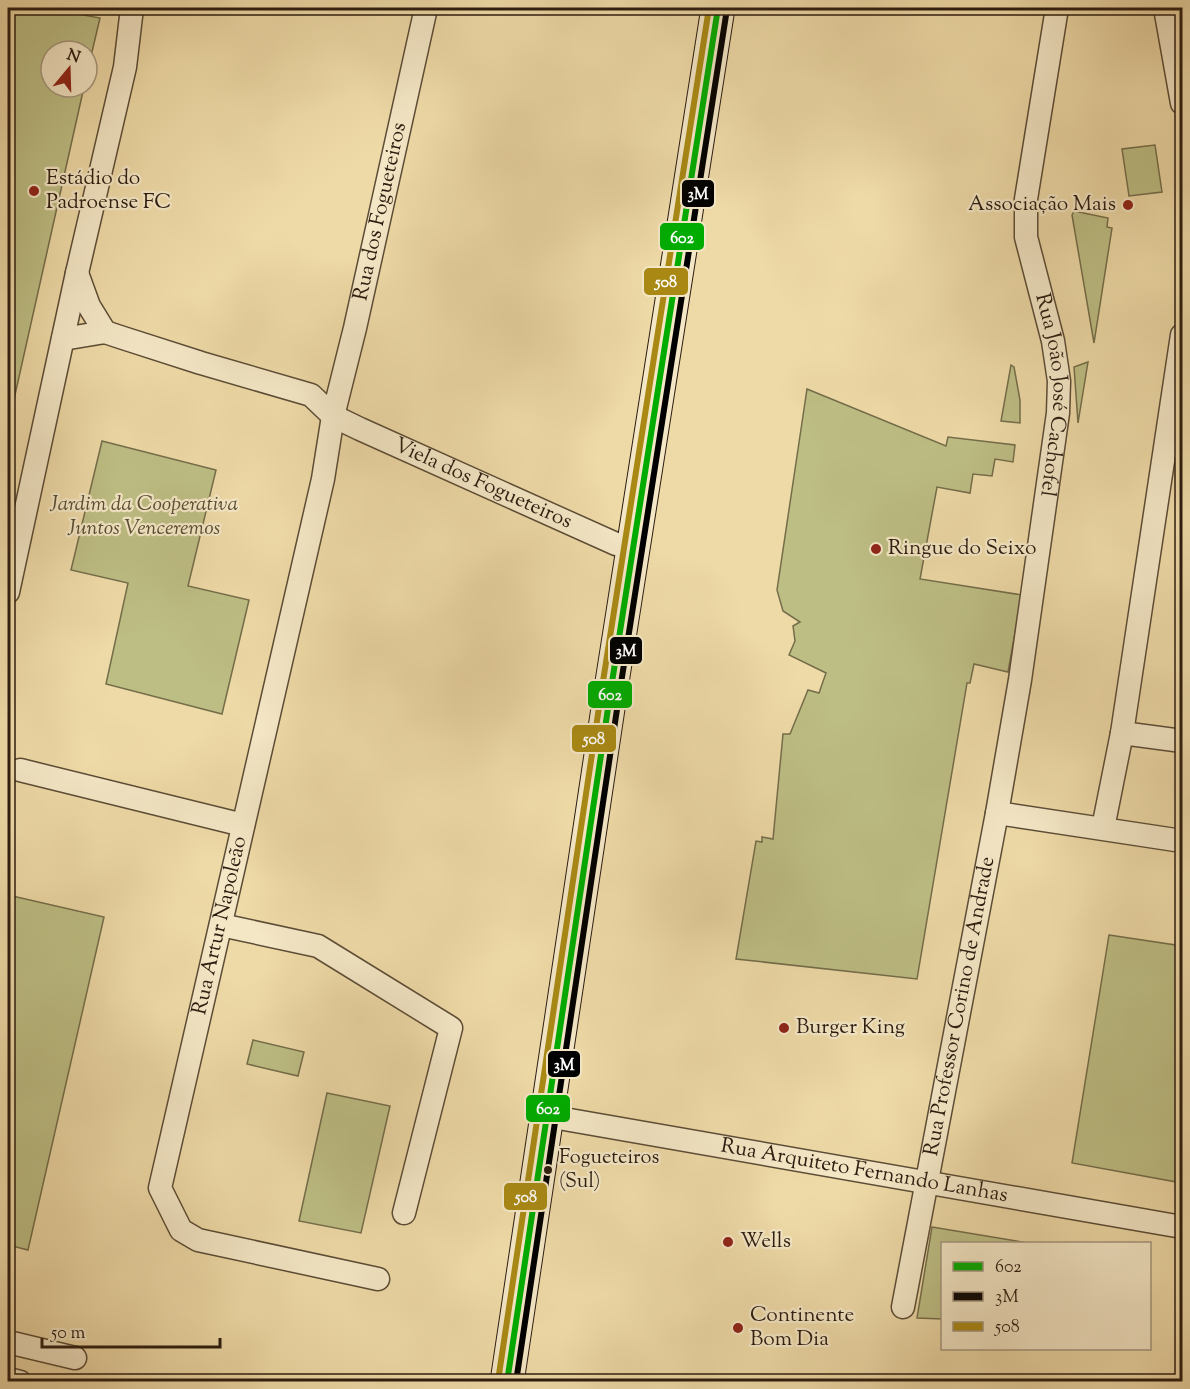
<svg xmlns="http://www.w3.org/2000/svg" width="1190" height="1389" font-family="'Sorts Mill Goudy',serif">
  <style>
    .green { fill: #bdbe84; stroke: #746d4a; stroke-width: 1.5 }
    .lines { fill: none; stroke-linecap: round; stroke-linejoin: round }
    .minor-casing { stroke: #5c4c36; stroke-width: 25 }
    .secondary-casing { stroke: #2c1c10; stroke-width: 35 }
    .minor { stroke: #f4e7c6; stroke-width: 22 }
    .secondary { stroke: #f4e7c6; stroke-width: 33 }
    .bus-1-casing { stroke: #f4e7c6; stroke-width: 10 }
    .bus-2-casing { stroke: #f4e7c6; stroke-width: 10 }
    .bus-3-casing { stroke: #f4e7c6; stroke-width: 10 }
    .bus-1 { stroke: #00ac00; stroke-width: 6 }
    .bus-2 { stroke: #000; stroke-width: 6 }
    .bus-3 { stroke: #a98914; stroke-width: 6 }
    .poi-dot { fill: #8f2418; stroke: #f4e7c6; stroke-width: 2 }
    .bus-dot { fill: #2c1c10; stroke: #f4e7c6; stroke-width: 2 }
    .labels { text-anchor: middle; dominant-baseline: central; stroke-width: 4.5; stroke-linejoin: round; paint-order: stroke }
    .bus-label { font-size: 20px; fill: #2c1c10; stroke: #f4e7c6; text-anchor: start }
    .poi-label { font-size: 21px; fill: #2c1c10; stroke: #f4e7c6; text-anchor: start }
    .street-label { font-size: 21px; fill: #2c1c10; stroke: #f4e7c6 }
    .park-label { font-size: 21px; font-style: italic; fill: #584d33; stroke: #f4e7c6 }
    .line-badge { stroke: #f4e7c6; stroke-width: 2 }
    .badge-label { font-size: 16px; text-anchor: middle; font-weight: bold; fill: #fff }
  </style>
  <rect width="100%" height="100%" fill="#eedaa7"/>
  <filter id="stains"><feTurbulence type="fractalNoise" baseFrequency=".00333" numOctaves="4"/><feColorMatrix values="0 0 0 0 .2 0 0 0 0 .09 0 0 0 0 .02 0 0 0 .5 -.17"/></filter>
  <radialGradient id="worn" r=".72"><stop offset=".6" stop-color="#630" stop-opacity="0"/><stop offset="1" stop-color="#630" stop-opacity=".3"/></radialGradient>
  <!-- green -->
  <path class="green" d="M 8,8 L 46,8 L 100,18 L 87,73 L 87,51 L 51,51 L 51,87 L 84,87 L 8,426 Z
    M 1155,145 L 1162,192 L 1129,196 L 1122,149 Z
    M 1074,211 L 1108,218 L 1107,227 L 1112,228 L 1094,343 L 1072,215 Z
    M 1088,362 L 1078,423 L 1074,367 Z
    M 1011,365 L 1014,367 L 1020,400 L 1020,423 L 1001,421 Z
    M 807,389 L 946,446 L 948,437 L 1015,445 L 1013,462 L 995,459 L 992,476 L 973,474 L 970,493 L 937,487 L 920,579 L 1022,595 L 1008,672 L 974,664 L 970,683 L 967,683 L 917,979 L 736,959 L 756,841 L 762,842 L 762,837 L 773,839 L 783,734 L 790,734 L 808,690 L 819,693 L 826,673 L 789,655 L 795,641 L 793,626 L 800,622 L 783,611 L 777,590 Z
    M 102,441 L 216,470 L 188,586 L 249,600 L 222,714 L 106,684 L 128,583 L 71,570 Z
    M 8,895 L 104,917 L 28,1250 L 8,1245 Z
    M 1109,935 L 1182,946 L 1182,1183 L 1072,1163 Z
    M 253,1040 L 304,1052 L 298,1076 L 247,1064 Z
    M 327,1093 L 390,1106 L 361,1233 L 299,1221 Z
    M 932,1227 L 1028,1243 L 942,1244 L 942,1319 L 917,1318 Z"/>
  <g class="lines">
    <defs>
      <g id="minor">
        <path id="s1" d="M 1057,8 L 1026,199 L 1026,237 L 1053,341 L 1059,381 L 1058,413 L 1020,680 L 997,813 L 1182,841"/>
        <path d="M 1165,8 L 1182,103"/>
        <path d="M 77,273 L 89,306 L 105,332"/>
        <path id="s2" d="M 63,339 L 105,332 L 120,337 L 201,363 L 311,395 L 333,416 L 360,429 L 616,544 L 635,546"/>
        <path d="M 8,592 L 77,273 L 125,67 L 132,8"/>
        <path d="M 1122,733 L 1182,335"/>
        <path d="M 20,770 L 243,825"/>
        <path d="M 1103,828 L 1122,733 L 1182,741"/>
        <path d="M 221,925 L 318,946 L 451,1028 L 404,1213"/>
        <path id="s3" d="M 547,1116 L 1182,1227"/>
        <path id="s4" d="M 378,1279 L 198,1240 L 181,1230 L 160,1188 L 323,479 L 333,416 L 355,328 L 426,8"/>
        <path id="s5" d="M 903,1307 L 997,813"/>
        <path d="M 8,1342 L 75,1358"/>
        <path d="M 8,1379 L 20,1382"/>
      </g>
      <path id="secondary" d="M 507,1382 L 610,695 L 718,8"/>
    </defs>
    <!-- minor casing -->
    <use href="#minor" class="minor-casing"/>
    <!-- secondary casing -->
    <use href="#secondary" class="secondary-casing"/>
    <!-- minor -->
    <use href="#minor" class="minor"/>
    <!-- secondary -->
    <use href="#secondary" class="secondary"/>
    <defs>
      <path id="bus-1" d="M 507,1382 L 610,695 L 718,8"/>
      <path id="bus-2" d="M 516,1382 L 619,696 L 727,9"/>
      <path id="bus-3" d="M 498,1381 L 601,694 L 709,8"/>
    </defs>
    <!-- bus-1 casing -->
    <use href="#bus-1" class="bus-1-casing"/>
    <!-- bus-2 casing -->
    <use href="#bus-2" class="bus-2-casing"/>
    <!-- bus-3 casing -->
    <use href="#bus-3" class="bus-3-casing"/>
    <!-- bus-1 -->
    <use href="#bus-1" class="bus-1"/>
    <!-- bus-2 -->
    <use href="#bus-2" class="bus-2"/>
    <!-- bus-3 -->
    <use href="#bus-3" class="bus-3"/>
  </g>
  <!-- markers -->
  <g class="poi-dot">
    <circle cx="34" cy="191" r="6"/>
    <circle cx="1128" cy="205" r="6"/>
    <circle cx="876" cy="549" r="6"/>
    <circle cx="784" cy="1028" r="6"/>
    <circle cx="728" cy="1242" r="6"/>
    <circle cx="738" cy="1328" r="6"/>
  </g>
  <circle class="bus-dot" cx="548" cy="1170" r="5"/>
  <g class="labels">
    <!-- bus labels -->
    <g class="bus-label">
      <text x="559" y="1158">Fogueteiros<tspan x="559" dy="24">(Sul)</tspan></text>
    </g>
    <!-- poi labels -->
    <g class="poi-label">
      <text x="46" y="179">Estádio do<tspan x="46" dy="24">Padroense FC</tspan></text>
      <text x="1116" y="205" text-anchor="end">Associação Mais</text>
      <text x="888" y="549">Ringue do Seixo</text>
      <text x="796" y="1028">Burger King</text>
      <text x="740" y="1242">Wells</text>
      <text x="750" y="1316">Continente<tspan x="750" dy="24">Bom Dia</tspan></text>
    </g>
    <!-- street labels -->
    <g class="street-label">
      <text stroke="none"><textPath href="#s4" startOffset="1252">Rua dos Fogueteiros</textPath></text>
      <text stroke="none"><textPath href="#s1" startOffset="393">Rua João José Cachofel</textPath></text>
      <text stroke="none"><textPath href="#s2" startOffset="453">Viela dos Fogueteiros</textPath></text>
      <text stroke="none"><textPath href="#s4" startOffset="520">Rua Artur Napoleão</textPath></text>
      <text stroke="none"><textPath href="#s5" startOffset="306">Rua Professor Corino de Andrade</textPath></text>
      <text stroke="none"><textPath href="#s3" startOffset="322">Rua Arquiteto Fernando Lanhas</textPath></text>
    </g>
    <!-- park labels -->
    <g class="park-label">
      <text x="144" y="505">Jardim da Cooperativa<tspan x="144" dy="24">Juntos Venceremos</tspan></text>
    </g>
  </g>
  <g class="line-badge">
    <rect x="681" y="179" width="34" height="29" rx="6" fill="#000"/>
    <rect x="659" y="222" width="46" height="29" rx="6" fill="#00ac00"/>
    <rect x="643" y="267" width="46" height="29" rx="6" fill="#a98914"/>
    <rect x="609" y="636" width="34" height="29" rx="6" fill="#000"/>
    <rect x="587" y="680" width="46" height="29" rx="6" fill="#00ac00"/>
    <rect x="571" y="724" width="46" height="29" rx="6" fill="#a98914"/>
    <rect x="547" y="1050" width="34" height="28" rx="6" fill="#000"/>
    <rect x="525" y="1094" width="46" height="29" rx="6" fill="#00ac00"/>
    <rect x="503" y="1182" width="45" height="29" rx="6" fill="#a98914"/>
  </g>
  <g class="badge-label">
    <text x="698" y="199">3M</text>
    <text x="682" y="243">602</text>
    <text x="666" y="287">508</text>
    <text x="626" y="656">3M</text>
    <text x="610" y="700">602</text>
    <text x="594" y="744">508</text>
    <text x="564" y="1070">3M</text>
    <text x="548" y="1114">602</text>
    <text x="526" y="1202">508</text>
  </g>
  <!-- margin -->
  <rect width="1190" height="1389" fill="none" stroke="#eedaa7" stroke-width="30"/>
  <rect x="9" y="9" width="1172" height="1371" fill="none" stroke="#2c1c10" stroke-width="3"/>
  <rect x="15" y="15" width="1160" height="1359" fill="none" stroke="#2c1c10" stroke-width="1.5"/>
  <!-- legend -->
  <rect x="941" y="1242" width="210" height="108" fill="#f4e7c6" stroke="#a4967d" stroke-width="1.5"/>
  <rect x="953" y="1262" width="30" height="9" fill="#00ac00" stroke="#a4967d" stroke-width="1.5"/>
  <text x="995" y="1272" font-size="18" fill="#2c1c10">602</text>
  <rect x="953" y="1292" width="30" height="9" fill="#000000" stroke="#a4967d" stroke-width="1.5"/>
  <text x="995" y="1302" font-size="18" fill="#2c1c10">3M</text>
  <rect x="953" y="1322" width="30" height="9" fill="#a98914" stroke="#a4967d" stroke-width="1.5"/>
  <text x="995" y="1332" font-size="18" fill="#2c1c10">508</text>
  <!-- north arrow -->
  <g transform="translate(69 69) rotate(19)"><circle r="28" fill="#f4e7c6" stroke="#a4967d" stroke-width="1.5"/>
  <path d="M0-4.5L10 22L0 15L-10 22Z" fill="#8f2418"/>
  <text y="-9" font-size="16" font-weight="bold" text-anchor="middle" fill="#2c1c10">N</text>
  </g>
  <!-- scale -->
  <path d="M42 1338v9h178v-9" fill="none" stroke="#2c1c10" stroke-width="3"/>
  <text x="51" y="1338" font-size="18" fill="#2c1c10" stroke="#f4e7c6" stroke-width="4.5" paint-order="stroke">50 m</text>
  <rect width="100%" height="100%" filter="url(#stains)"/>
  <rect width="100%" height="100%" fill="url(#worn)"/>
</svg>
